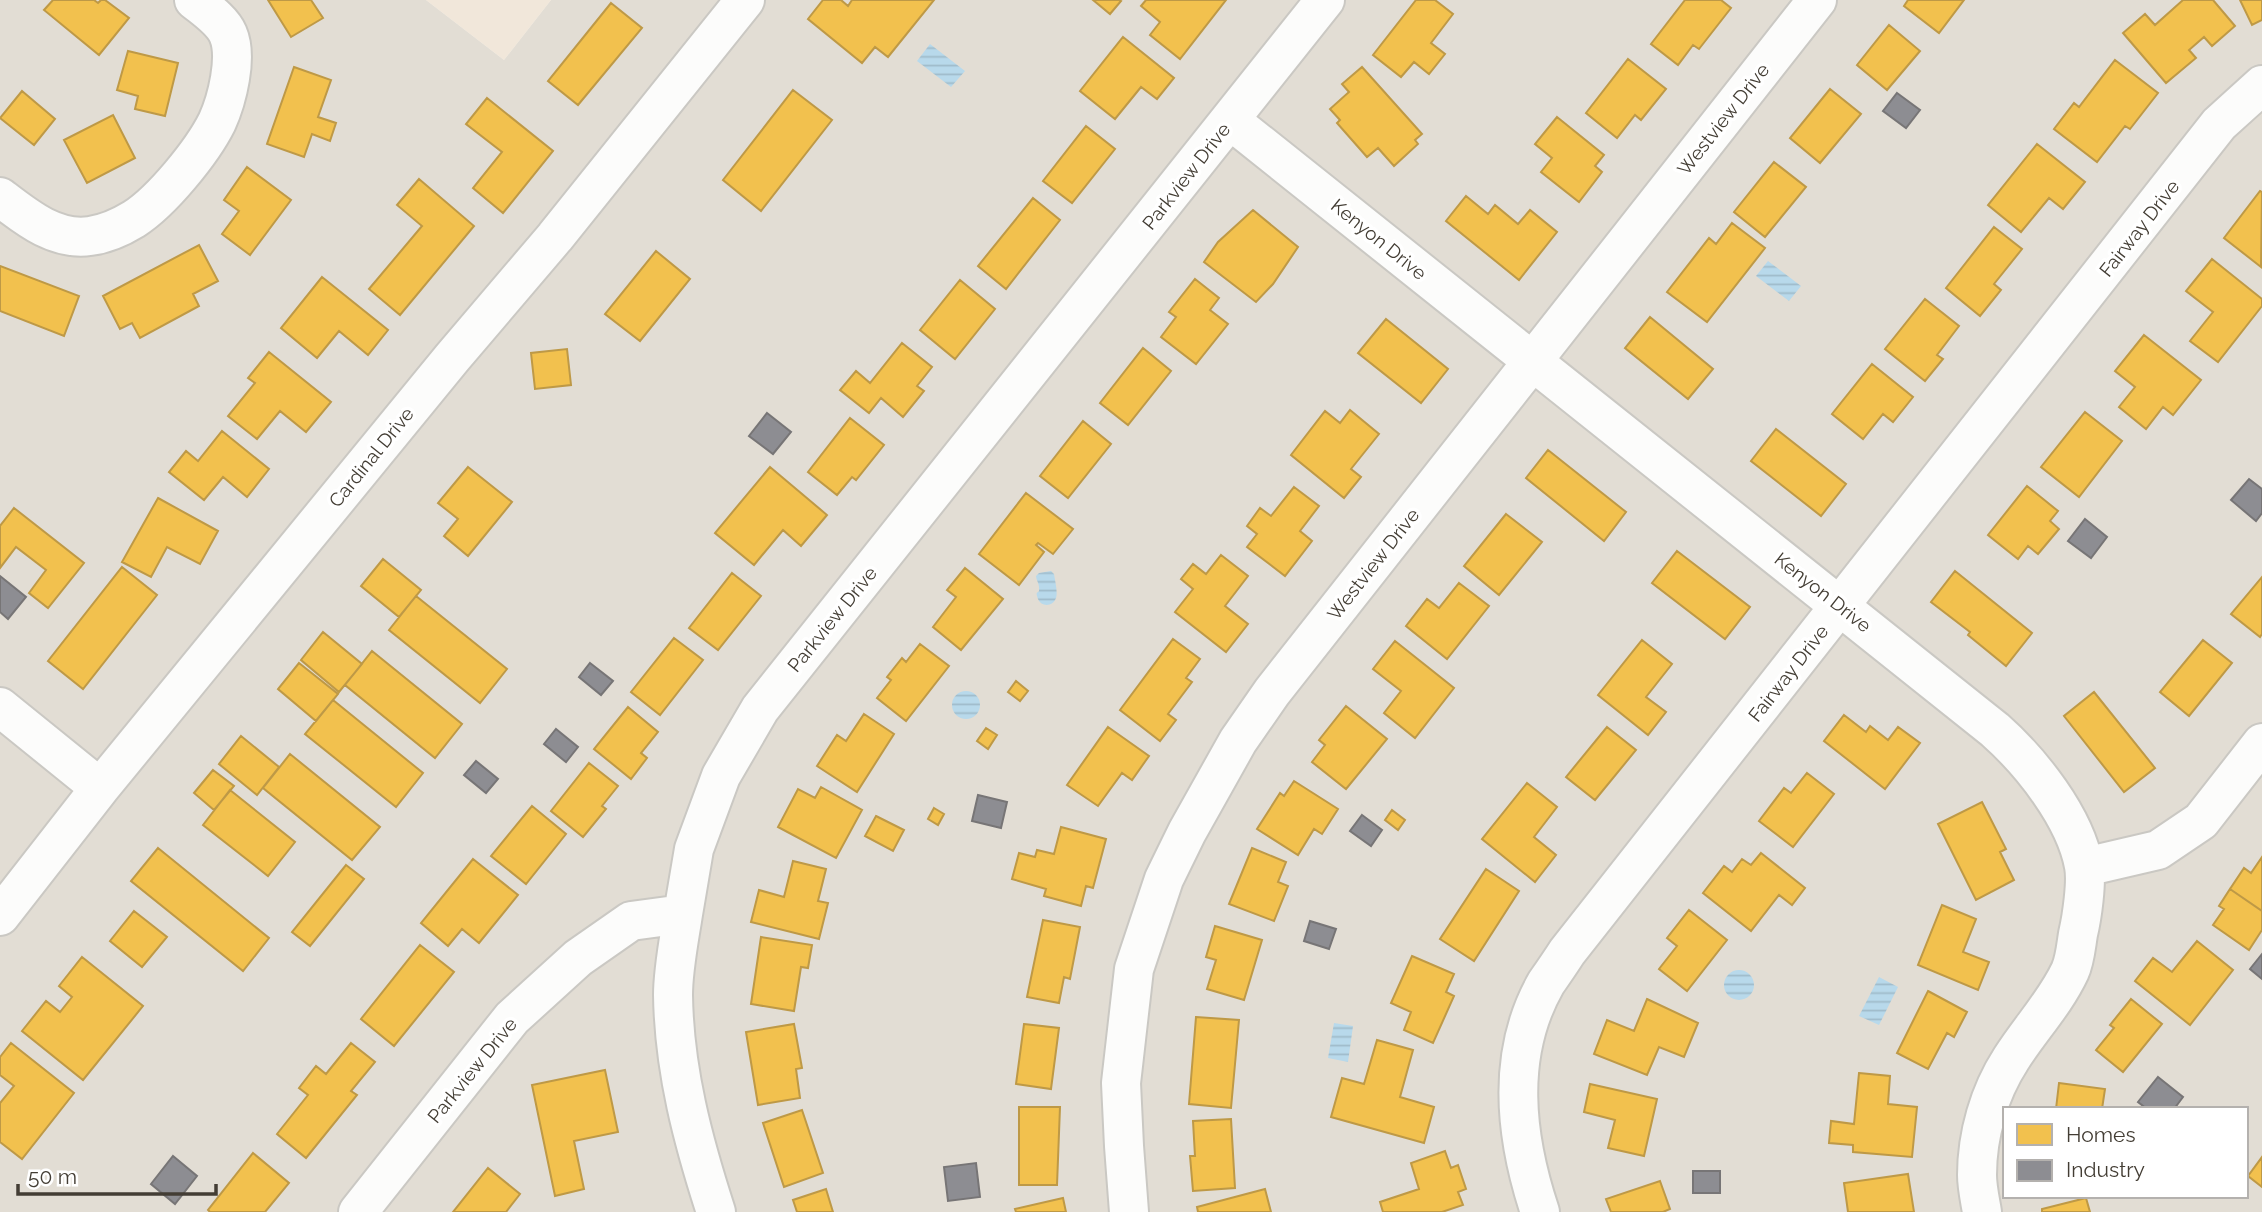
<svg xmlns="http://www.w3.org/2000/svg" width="2262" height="1212" font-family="Raleway,sans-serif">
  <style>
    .residential { fill: #e2ddd4; fill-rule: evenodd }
    .commercial { fill: #f1e7da }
    .water { fill: url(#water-rules) }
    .homes { fill: #f2c14e; stroke: #be9946; stroke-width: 2 }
    .industry { fill: #8d8d92; stroke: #777576; stroke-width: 2 }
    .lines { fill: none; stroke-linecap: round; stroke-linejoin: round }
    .minor-casing { stroke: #cac8c3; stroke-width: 42 }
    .minor { stroke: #fcfcfb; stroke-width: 38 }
    .labels { text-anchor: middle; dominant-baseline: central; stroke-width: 7; stroke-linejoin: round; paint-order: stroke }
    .street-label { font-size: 19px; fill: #433d34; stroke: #fff }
  </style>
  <defs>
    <pattern id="water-rules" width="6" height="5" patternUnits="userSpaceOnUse" patternTransform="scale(1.75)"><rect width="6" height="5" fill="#b8d9eb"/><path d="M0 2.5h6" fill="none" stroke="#9fbbca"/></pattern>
  </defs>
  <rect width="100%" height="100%" fill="#eeece7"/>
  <!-- residential -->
  <path class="residential" d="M 0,0 L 426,0 L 504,60 L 551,0 L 2262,0 L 2262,1212 L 0,1212 ZM 2005,1109 L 2246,1109 L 2246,1196 L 2005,1196 Z"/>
  <!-- commercial -->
  <path class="commercial" d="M 426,0 L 551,0 L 504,60 Z"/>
  <!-- water -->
  <path class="water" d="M 930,44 L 965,71 L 951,87 L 917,61 Z
    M 1768,261 L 1801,286 L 1789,301 L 1756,276 Z
    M 1051,571 L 1054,574 C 1055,581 1058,592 1056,598 C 1053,607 1041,607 1038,599 C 1034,588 1040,597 1039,587 C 1039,583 1036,580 1036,576 L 1039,573 Z
    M952 705a14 14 0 1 1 28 0a14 14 0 1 1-28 0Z
    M1724 985a15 15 0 1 1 30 0a15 15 0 1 1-30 0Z
    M 1879,977 L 1898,987 L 1879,1025 L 1859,1016 Z
    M 1334,1023 L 1353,1026 L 1348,1062 L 1328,1058 Z"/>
  <!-- homes -->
  <path class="homes" d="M 53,0 L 94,0 L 98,3 L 101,0 L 105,0 L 129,18 L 99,55 L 44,10 Z
    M 268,0 L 311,0 L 323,18 L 291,37 Z
    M 823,0 L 841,0 L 848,6 L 852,0 L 934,0 L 888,57 L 875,47 L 862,63 L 808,19 Z
    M 1093,0 L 1119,0 L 1121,1 L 1110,14 Z
    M 1146,0 L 1226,0 L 1180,59 L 1150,35 L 1160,22 L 1141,6 Z
    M 1416,0 L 1435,0 L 1453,14 L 1431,43 L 1445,54 L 1429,74 L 1414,62 L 1401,77 L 1373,55 Z
    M 1685,0 L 1721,0 L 1731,8 L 1699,49 L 1693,45 L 1678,65 L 1651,44 Z
    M 1908,0 L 1964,0 L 1939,33 L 1904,6 Z
    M 2183,0 L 2213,0 L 2235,26 L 2212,46 L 2204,37 L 2189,50 L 2196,58 L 2166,83 L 2123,33 L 2145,14 L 2155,25 Z
    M 2240,0 L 2262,0 L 2262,20 L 2252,25 Z
    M 611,3 L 642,28 L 578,105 L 548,81 Z
    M 1889,25 L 1920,51 L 1887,90 L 1857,65 Z
    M 1123,37 L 1174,78 L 1157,99 L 1141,87 L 1115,119 L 1080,91 Z
    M 128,51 L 178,63 L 165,116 L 135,109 L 138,96 L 117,90 Z
    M 1628,59 L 1666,89 L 1641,120 L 1635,115 L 1617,138 L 1586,113 Z
    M 2115,60 L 2158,93 L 2130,129 L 2125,126 L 2097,162 L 2054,129 L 2074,103 L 2079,107 Z
    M 294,67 L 331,80 L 318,117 L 336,123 L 330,141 L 312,134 L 304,157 L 267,144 Z
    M 1362,67 L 1422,134 L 1415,140 L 1418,144 L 1394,166 L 1378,148 L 1367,157 L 1337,123 L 1340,120 L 1330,109 L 1349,92 L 1342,84 Z
    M 1830,89 L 1861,114 L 1820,163 L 1790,138 Z
    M 793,90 L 832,120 L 761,211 L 723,180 Z
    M 22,91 L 55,119 L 34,145 L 0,118 Z
    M 487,98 L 553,151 L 503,213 L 473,188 L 502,152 L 466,124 Z
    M 113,115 L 135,158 L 87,183 L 64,140 Z
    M 1557,117 L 1604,155 L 1595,166 L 1602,172 L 1579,202 L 1541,172 L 1552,158 L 1535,144 Z
    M 1086,126 L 1115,149 L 1072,203 L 1043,181 Z
    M 2037,144 L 2085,182 L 2063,209 L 2049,198 L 2021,232 L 1988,205 Z
    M 1774,162 L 1806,187 L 1765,237 L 1734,212 Z
    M 247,167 L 291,200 L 250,255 L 222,234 L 239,211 L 224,200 Z
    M 419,179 L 474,226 L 400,315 L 369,289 L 422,226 L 397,205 Z
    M 2260,191 L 2262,192 L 2261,267 L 2224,238 Z
    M 1466,196 L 1488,214 L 1495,205 L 1518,224 L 1530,210 L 1557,232 L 1519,280 L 1446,221 Z
    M 1033,198 L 1060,220 L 1006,289 L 978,266 Z
    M 1253,210 L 1298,247 L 1273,284 L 1256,302 L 1204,262 L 1218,242 Z
    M 1732,223 L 1765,248 L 1707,322 L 1667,292 L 1709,238 L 1716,244 Z
    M 1994,227 L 2022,249 L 1994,284 L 2001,290 L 1980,316 L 1946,288 Z
    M 199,245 L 218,281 L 193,294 L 199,306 L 140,338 L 132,323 L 120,329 L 103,296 Z
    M 656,251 L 690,279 L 640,341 L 605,314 Z
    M 2212,259 L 2262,299 L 2262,306 L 2218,362 L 2190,341 L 2213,312 L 2186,291 Z
    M 0,266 L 79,296 L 64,336 L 0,311 Z
    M 322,277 L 388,330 L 368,355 L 339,331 L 317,358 L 281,328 Z
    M 1195,279 L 1219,298 L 1210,310 L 1228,324 L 1196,364 L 1161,337 L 1176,317 L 1169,312 Z
    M 960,280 L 995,309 L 955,359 L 920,330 Z
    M 1925,299 L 1959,326 L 1937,355 L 1943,359 L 1925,381 L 1885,349 Z
    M 1650,317 L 1713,369 L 1688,399 L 1625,348 Z
    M 1386,319 L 1448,369 L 1421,403 L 1358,353 Z
    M 2144,335 L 2201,380 L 2173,415 L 2163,407 L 2146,429 L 2119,407 L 2135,387 L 2115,371 Z
    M 902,343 L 932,367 L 917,386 L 924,391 L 903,417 L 881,398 L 869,413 L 840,390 L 856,371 L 870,383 Z
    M 1143,348 L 1171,371 L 1128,425 L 1100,403 Z
    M 567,349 L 571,385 L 535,389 L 531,353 Z
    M 269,352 L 331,402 L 306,432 L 280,411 L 257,439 L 228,416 L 255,383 L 248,378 Z
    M 1872,364 L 1913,397 L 1893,422 L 1883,414 L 1863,439 L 1832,414 Z
    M 1350,410 L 1379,434 L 1351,469 L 1361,477 L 1344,498 L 1291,455 L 1325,411 L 1340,423 Z
    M 2085,412 L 2122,441 L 2079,497 L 2041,467 Z
    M 850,418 L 884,445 L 856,480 L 852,477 L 837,495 L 808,472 Z
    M 1083,421 L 1111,444 L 1068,498 L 1040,476 Z
    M 1776,429 L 1846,484 L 1821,516 L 1751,461 Z
    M 222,431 L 269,469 L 247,497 L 223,477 L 204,500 L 169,472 L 186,451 L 198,461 Z
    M 1548,450 L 1626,512 L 1604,541 L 1526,478 Z
    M 468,467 L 512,502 L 468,556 L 444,536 L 458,519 L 438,503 Z
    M 770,467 L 827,515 L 801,546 L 783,530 L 754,565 L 715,533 Z
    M 2027,486 L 2058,511 L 2050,521 L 2059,529 L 2038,554 L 2028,546 L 2018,559 L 1988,535 Z
    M 1294,487 L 1319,506 L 1300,531 L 1312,541 L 1285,576 L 1247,547 L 1257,534 L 1247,526 L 1260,508 L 1271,516 Z
    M 1026,493 L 1073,529 L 1053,554 L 1038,543 L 1036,545 L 1044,552 L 1019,585 L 979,554 Z
    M 158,498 L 218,531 L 200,564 L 167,547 L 151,577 L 122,562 Z
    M 14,508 L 84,563 L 48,608 L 29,593 L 46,570 L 16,547 L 0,568 L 0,526 Z
    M 1506,514 L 1542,542 L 1499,595 L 1464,566 Z
    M 1677,551 L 1750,607 L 1725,639 L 1652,583 Z
    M 1221,555 L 1248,576 L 1225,606 L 1248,624 L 1226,652 L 1175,612 L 1193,589 L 1181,579 L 1193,564 L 1206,574 Z
    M 383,559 L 421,590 L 399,617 L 361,586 Z
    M 122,567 L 157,595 L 83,689 L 48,661 Z
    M 965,568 L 1003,599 L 961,650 L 933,627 L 956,597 L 947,590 Z
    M 1955,571 L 2032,633 L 2006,666 L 1968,635 L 1970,632 L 1931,602 Z
    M 732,573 L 761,596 L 718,650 L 689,628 Z
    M 2262,577 L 2262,634 L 2260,637 L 2231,614 Z
    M 1459,583 L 1489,606 L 1447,659 L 1406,626 L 1427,599 L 1439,608 Z
    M 416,596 L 507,669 L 480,703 L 389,630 Z
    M 323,632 L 362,664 L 339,692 L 301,660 Z
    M 674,638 L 703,660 L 660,715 L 631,692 Z
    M 1173,639 L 1200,659 L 1186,678 L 1192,682 L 1168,714 L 1176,720 L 1160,741 L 1120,710 Z
    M 1642,640 L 1672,664 L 1646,697 L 1666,712 L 1648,735 L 1598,695 Z
    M 2203,640 L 2232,663 L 2189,716 L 2160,692 Z
    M 1395,641 L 1454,688 L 1415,738 L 1384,713 L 1401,691 L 1373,669 Z
    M 920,644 L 949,666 L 906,721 L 877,698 L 891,680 L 887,677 L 902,658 L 906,662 Z
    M 372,651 L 462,724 L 435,758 L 345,685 Z
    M 299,663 L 338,694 L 316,721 L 278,689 Z
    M 1016,681 L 1028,691 L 1020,701 L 1008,692 Z
    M 2094,692 L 2155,768 L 2124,792 L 2064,716 Z
    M 333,700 L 423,773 L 396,807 L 305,734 Z
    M 1346,706 L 1387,739 L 1346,789 L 1312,762 L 1325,745 L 1319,740 Z
    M 628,707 L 658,732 L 641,753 L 647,758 L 631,779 L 594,749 Z
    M 864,714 L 894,734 L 857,792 L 817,766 L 837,735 L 846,741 Z
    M 1844,715 L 1866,732 L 1870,726 L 1888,740 L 1898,727 L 1920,743 L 1885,789 L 1824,741 Z
    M 1108,727 L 1149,756 L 1132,780 L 1122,773 L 1098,806 L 1067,785 Z
    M 1607,727 L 1636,750 L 1595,800 L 1566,777 Z
    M 986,728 L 997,735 L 988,749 L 977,741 Z
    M 241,736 L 279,767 L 257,795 L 219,764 Z
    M 290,754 L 380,827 L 352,860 L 263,788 Z
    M 589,763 L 618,786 L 602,806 L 606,809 L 583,837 L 551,811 Z
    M 213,770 L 234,786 L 214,810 L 194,793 Z
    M 1807,773 L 1834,794 L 1793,847 L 1759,821 L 1784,788 L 1791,793 Z
    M 1294,781 L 1338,809 L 1322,834 L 1314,829 L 1298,855 L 1257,829 L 1280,793 L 1284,796 Z
    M 1527,783 L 1557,807 L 1534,837 L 1556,855 L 1535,882 L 1482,839 Z
    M 821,787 L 862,810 L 836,858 L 778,827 L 798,789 L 815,798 Z
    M 230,790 L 295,842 L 268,876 L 203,825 Z
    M 1982,802 L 2006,849 L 2000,852 L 2014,880 L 1976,900 L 1938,824 Z
    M 532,806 L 566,834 L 526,884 L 491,856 Z
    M 934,808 L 944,814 L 938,825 L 928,819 Z
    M 1392,810 L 1405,820 L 1398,830 L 1385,820 Z
    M 876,816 L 904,830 L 893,851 L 865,836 Z
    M 1061,827 L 1106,839 L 1093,888 L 1086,886 L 1081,906 L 1044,896 L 1046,889 L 1012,879 L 1019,853 L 1035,857 L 1037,850 L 1054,854 Z
    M 158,848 L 269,938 L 243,971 L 131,881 Z
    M 1252,848 L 1286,862 L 1278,882 L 1288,886 L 1274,921 L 1229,904 Z
    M 1761,853 L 1805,888 L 1792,905 L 1779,895 L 1751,931 L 1703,893 L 1724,866 L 1732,872 L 1742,859 L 1751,865 Z
    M 2262,857 L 2262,911 L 2230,889 L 2244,868 L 2251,873 Z
    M 473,859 L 518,895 L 479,943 L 462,929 L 448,946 L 421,923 Z
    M 793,861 L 826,869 L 818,901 L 828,903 L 819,939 L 751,922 L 759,890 L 784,897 Z
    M 346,865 L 364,879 L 310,946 L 292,932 Z
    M 1486,869 L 1519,891 L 1474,961 L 1440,939 Z
    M 2230,889 L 2262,911 L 2262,930 L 2249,950 L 2213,925 L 2224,909 L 2219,906 Z
    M 1942,905 L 1976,919 L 1963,952 L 1989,962 L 1978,990 L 1918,965 Z
    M 1689,910 L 1727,940 L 1687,991 L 1659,969 L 1677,946 L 1667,938 Z
    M 134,911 L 167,937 L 142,967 L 110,941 Z
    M 1043,920 L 1080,927 L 1070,979 L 1064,977 L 1059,1003 L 1027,997 Z
    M 1215,926 L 1262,940 L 1244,1000 L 1207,989 L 1216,960 L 1206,957 Z
    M 761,937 L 812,945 L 808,968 L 801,967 L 794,1011 L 751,1004 Z
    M 2197,941 L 2233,970 L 2190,1025 L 2135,981 L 2153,958 L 2172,972 Z
    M 420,945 L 454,972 L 394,1046 L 361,1019 Z
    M 1412,956 L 1454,974 L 1446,992 L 1454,996 L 1433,1043 L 1404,1030 L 1411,1012 L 1391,1003 Z
    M 82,957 L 143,1006 L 83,1080 L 22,1031 L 46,1001 L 60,1012 L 72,997 L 59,986 Z
    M 1928,991 L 1967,1012 L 1954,1037 L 1947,1033 L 1928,1069 L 1897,1053 Z
    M 1647,999 L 1698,1023 L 1684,1057 L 1659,1047 L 1647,1075 L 1594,1054 L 1607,1020 L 1634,1031 Z
    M 2131,999 L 2162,1024 L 2123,1072 L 2096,1050 L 2114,1028 L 2110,1025 Z
    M 1196,1017 L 1239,1020 L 1231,1108 L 1189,1104 Z
    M 794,1024 L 802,1068 L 796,1069 L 800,1098 L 758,1105 L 746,1032 Z
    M 1024,1024 L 1059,1028 L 1051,1089 L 1016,1084 Z
    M 1377,1040 L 1413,1050 L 1400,1097 L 1434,1107 L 1424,1143 L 1331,1117 L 1342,1078 L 1364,1084 Z
    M 11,1043 L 74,1093 L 22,1159 L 0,1142 L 0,1103 L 14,1086 L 0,1075 L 0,1057 Z
    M 351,1043 L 375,1062 L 351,1091 L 357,1095 L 306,1158 L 277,1134 L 308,1095 L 299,1088 L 316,1066 L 326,1074 Z
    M 605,1070 L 618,1132 L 574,1141 L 584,1189 L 555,1196 L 532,1085 Z
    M 1859,1073 L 1890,1076 L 1888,1104 L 1917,1107 L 1912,1157 L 1853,1152 L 1853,1145 L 1829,1143 L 1831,1121 L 1854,1124 Z
    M 2059,1083 L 2105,1089 L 2102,1109 L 2056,1109 Z
    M 1590,1084 L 1657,1099 L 1644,1156 L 1608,1148 L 1615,1120 L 1584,1112 Z
    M 1019,1107 L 1060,1107 L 1057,1185 L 1019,1185 Z
    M 802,1110 L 823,1173 L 784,1187 L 763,1123 Z
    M 1231,1119 L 1235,1188 L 1193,1191 L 1190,1156 L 1195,1156 L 1193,1121 Z
    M 1445,1151 L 1451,1168 L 1458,1165 L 1466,1189 L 1458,1192 L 1463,1205 L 1442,1212 L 1383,1212 L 1380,1202 L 1419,1189 L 1411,1163 Z
    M 253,1153 L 289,1183 L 265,1212 L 210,1212 L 208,1210 Z
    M 2262,1157 L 2262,1187 L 2248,1176 Z
    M 488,1168 L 520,1194 L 506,1212 L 453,1212 Z
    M 1908,1174 L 1914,1212 L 1848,1212 L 1844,1183 Z
    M 1660,1181 L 1670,1209 L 1663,1212 L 1611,1212 L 1606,1199 Z
    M 826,1189 L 833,1212 L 797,1212 L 793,1200 Z
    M 1265,1189 L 1271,1212 L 1198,1212 L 1197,1207 Z
    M 1063,1198 L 1066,1212 L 1016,1212 L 1015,1209 Z
    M 2086,1198 L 2090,1212 L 2042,1212 L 2042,1209 Z"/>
  <!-- industry -->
  <path class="industry" d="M 1897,93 L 1920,110 L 1906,128 L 1883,111 Z
    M 767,413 L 791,432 L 773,454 L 749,436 Z
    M 2249,479 L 2262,489 L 2262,513 L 2256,521 L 2231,500 Z
    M 2085,519 L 2107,537 L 2091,558 L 2068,541 Z
    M 0,576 L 26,597 L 8,619 L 0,612 Z
    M 590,663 L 613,681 L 601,695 L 579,677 Z
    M 556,729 L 578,747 L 566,762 L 544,744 Z
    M 476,761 L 498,779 L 486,793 L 464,775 Z
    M 978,795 L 1007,802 L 1001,828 L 972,821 Z
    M 1362,815 L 1382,830 L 1371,846 L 1350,831 Z
    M 1310,921 L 1336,929 L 1329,949 L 1304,941 Z
    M 2262,954 L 2262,979 L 2250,969 Z
    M 2158,1077 L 2183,1097 L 2174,1109 L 2147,1109 L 2138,1102 Z
    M 173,1156 L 197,1176 L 175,1204 L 151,1184 Z
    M 976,1163 L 980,1197 L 948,1201 L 944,1167 Z
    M 1693,1171 L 1720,1171 L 1720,1193 L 1693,1193 Z"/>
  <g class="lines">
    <defs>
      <path id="minor" d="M 1230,120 L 1995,730 C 2031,762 2075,817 2084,866 C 2087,882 2082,917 2078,934 C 2076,946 2075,960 2070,971 C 2055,1003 2030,1029 2011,1059 C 1989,1093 1977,1135 1977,1175 C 1977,1187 1980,1200 1982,1212
        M 0,197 C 26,217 55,241 90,236 C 106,234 121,227 134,219 C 162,201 202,152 217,122 C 227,100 238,57 228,34 C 222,20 205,9 194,0
        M 0,707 L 100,788
        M 2085,867 L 2158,850 L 2201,821 L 2262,743
        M 683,914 C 679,940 673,969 673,995 C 674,1070 693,1141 716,1212
        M 0,916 L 100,788 L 452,358 L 555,237 L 745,0
        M 358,1212 L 512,1018 L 578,958 L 631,921 L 683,914 L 694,849 L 721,776 L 760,709 L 1325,0
        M 1129,1212 L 1124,1146 L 1121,1083 L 1134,969 L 1164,879 L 1187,832 L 1238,741 L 1272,692 L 1817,0
        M 1540,1212 C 1515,1137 1505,1055 1546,983 C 1553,973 1560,963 1567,952 L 2219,124 L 2262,85"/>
    </defs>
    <!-- minor casing -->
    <use href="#minor" class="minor-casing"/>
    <!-- minor -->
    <use href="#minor" class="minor"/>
  </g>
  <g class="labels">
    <!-- street labels -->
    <g class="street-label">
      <text transform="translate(1723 119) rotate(-52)">Westview Drive</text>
      <text transform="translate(1186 176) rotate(-52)">Parkview Drive</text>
      <text transform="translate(2139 228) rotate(-52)">Fairway Drive</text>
      <text transform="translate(1379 239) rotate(39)">Kenyon Drive</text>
      <text transform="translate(371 457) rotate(-51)">Cardinal Drive</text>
      <text transform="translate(1373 564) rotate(-52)">Westview Drive</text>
      <text transform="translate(1823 592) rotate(38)">Kenyon Drive</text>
      <text transform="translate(832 619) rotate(-51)">Parkview Drive</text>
      <text transform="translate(1788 673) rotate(-52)">Fairway Drive</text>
      <text transform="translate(472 1070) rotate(-51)">Parkview Drive</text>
    </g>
  </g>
  <!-- legend -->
  <rect x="2003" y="1107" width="245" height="91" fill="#ffffff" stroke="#b4b1ae" stroke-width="2"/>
  <rect x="2017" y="1124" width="35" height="21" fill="#f2c14e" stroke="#b4b1ae" stroke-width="2"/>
  <text x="2066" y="1142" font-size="21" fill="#433d34">Homes</text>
  <rect x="2017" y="1160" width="35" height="21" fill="#8d8d92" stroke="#b4b1ae" stroke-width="2"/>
  <text x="2066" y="1177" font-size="21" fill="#433d34">Industry</text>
  <!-- scale -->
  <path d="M18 1184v10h198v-10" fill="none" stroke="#433d34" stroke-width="3.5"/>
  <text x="28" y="1184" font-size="21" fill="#433d34" stroke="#ffffff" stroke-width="5" paint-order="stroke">50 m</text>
</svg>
